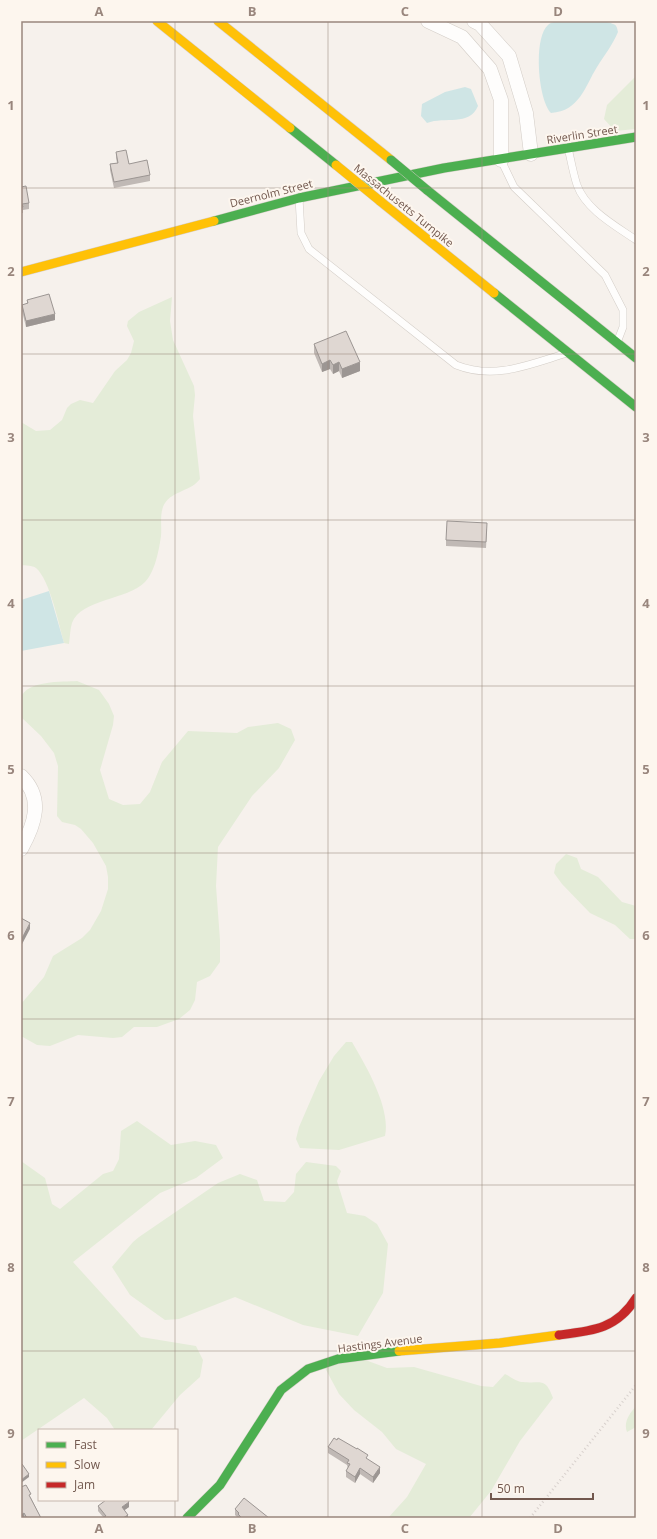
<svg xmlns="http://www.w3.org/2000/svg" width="657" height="1539" font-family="'Open Sans',sans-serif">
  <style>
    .green { fill: #e4ecd8 }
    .water { fill: #cfe5e5 }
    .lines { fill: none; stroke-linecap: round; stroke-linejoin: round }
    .lane-casing { stroke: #d3cdc7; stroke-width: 8 }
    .street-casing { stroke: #d3cdc7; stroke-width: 15 }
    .fast-casing { stroke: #d6cec8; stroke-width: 10 }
    .slow-casing { stroke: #d6cec8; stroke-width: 10 }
    .jam-casing { stroke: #d6cec8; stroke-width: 10 }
    .path { stroke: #d7d0cc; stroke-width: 2.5; stroke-dasharray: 1 3; stroke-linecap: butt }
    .lane { stroke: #fefdfc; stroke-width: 7 }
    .street { stroke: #fefdfc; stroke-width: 14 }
    .fast { stroke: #4caf50; stroke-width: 9 }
    .slow { stroke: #ffc107; stroke-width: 9 }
    .jam { stroke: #c62828; stroke-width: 9 }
    .fast-bridge-casing { stroke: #d5ccc7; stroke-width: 10; stroke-linecap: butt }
    .slow-bridge-casing { stroke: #d5ccc7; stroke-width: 10; stroke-linecap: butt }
    .fast-bridge { stroke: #4caf50; stroke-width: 9 }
    .slow-bridge { stroke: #ffc107; stroke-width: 9 }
    .wall { fill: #c0b9b5 }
    .shaded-wall { fill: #9c9693 }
    .building { fill: #dfd7d2; stroke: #9c9693 }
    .grid { fill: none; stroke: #99867d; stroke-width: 1; stroke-opacity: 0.55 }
    .labels { text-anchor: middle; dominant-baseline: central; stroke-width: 4; stroke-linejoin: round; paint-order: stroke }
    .street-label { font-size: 11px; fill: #72584e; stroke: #fdf6ee }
    .neatline { fill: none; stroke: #99867d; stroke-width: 1.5 }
    .grid-label { font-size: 13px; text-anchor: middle; font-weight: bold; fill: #99867d }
  </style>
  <rect width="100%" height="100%" fill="#f6f1ec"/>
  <!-- green -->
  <path class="green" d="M 636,76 L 636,129 L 615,131 L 604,119 L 607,105 Z
    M 172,297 L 170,321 L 173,340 L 194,386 L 195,395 L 193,416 L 200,479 C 191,491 173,491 165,503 C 159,512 162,526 161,536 C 159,550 155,572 145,582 C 127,600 81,599 72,623 C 70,629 70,637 69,644 L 64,643 C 59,625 50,580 36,568 C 32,565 26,566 21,565 L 21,422 L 36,431 L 50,430 L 62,420 L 67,408 L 71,404 L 80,400 L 93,403 L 115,371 L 127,360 L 131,353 L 134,341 L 127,326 L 128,321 L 139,312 Z
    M 77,681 L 99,690 L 109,704 L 114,716 L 113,725 L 100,770 L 109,799 L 123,805 L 140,804 L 150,792 L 162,762 L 188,731 L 237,733 L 248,727 L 278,723 L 291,729 L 295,740 L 279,768 L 252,796 L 218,847 L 216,886 L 220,940 L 220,962 L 210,976 L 197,982 L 195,1000 L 190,1010 L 179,1019 L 157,1027 L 134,1027 L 122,1037 L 113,1038 L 78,1035 L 50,1046 L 37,1045 L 21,1036 L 21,1004 L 44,977 L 53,956 L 82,938 L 90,930 L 101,911 L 108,889 L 108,877 L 106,866 L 93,843 L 81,829 L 75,825 L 62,822 L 57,816 L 58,766 L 54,753 L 41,736 L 21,717 C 21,712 19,703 21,698 C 26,680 63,682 77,681 Z
    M 566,854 L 577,858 L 581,869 L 598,877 L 622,902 L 636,906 L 636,939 L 630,939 L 615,925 L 590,913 L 562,884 L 554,873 L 556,864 Z
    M 346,1042 L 352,1042 C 366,1066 391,1108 385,1136 L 339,1150 L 300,1148 L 296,1139 L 299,1127 L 319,1081 L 334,1056 Z
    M 137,1121 L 171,1145 L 195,1141 L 216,1145 L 223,1158 L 196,1178 L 160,1193 L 73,1262 L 141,1337 L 196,1346 L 203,1360 L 200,1377 L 180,1395 L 151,1430 L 115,1430 L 107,1418 L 84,1398 L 21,1441 L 21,1161 L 45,1178 L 52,1204 L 60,1209 L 103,1174 L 113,1171 L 119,1159 L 121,1131 Z
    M 306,1162 L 336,1166 L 341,1171 L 337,1181 L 347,1213 L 365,1216 L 377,1224 L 388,1244 L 383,1293 L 358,1336 L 303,1325 L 235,1297 L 179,1319 L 165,1320 L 130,1295 L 112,1267 L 133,1242 L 139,1237 L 218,1183 L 240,1174 L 257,1180 L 264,1201 L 285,1202 L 294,1192 L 296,1174 Z
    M 360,1358 L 387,1368 L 414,1367 L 481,1386 L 493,1387 L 505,1374 C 511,1377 517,1382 523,1382 C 542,1384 545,1377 553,1398 L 520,1441 L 491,1491 L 469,1518 L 388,1518 L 407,1497 L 426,1464 L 396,1449 L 382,1432 L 354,1410 L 339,1394 L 324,1366 Z
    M 636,1406 L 636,1427 L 627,1432 C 623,1422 630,1413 636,1406 Z"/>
  <!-- water -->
  <path class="water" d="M 559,21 C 573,21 601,18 613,24 C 617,25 617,28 618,32 C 613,44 604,56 597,67 C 585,86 580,111 551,113 C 538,100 533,38 548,25 C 551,22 555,22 559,21 Z
    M 465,87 L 471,89 L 478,106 C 469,127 445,116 427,123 L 421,116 L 422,104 L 445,92 Z
    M 49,591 L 64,643 L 21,651 L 21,600 Z"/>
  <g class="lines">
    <defs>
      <path id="lane" d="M 568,148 C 571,160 573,173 577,185 C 586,210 616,226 636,240
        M 501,160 L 514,187 L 605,275 L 623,310 L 623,327 L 618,340
        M 299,198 L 301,233 L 309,249 L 456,365 C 494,380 528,365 564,354"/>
      <path id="street" d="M 428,21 L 462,37 L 490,69 L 501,100 L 501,160
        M 474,21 L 480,24 L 509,56 L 526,113 L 531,154
        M 21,776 C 44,798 35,824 21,849"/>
      <path id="fast" d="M 290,128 L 336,165
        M 427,190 L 636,358
        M 214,221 L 299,198 L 444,168 L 636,137
        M 494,293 L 636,407
        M 187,1518 L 220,1485 L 281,1390 L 308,1369 L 338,1359 L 399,1351"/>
      <path id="slow" d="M 157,21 L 290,128
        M 218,21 L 391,160
        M 380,201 L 494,293
        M 21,272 L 214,221
        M 399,1351 L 500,1343 L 559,1335"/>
      <path id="jam" d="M 559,1335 C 592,1331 617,1329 636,1298"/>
    </defs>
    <!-- lane casing -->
    <use href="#lane" class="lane-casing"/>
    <!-- street casing -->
    <use href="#street" class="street-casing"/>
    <!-- fast casing -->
    <use href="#fast" class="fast-casing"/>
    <!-- slow casing -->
    <use href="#slow" class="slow-casing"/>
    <!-- jam casing -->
    <use href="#jam" class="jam-casing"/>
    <!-- path -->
    <path class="path" d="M 530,1518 L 636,1385"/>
    <!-- lane -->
    <use href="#lane" class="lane"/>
    <!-- street -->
    <use href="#street" class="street"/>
    <!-- fast -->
    <use href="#fast" class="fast"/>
    <!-- slow -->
    <use href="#slow" class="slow"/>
    <!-- jam -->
    <use href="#jam" class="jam"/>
    <defs>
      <path id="fast-bridge" d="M 391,160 L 427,190"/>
      <path id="slow-bridge" d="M 336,165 L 380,201"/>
    </defs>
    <!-- fast-bridge casing -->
    <use href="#fast-bridge" class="fast-bridge-casing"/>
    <!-- slow-bridge casing -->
    <use href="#slow-bridge" class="slow-bridge-casing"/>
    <!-- fast-bridge -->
    <use href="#fast-bridge" class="fast-bridge"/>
    <!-- slow-bridge -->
    <use href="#slow-bridge" class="slow-bridge"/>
  </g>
  <!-- wall -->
  <path class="wall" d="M 116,152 L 129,164 L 150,175 L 150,181 L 114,188 L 110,170 L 110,164 L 117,163 L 116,158 Z
    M 21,187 L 29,203 L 29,209 L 23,210 L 23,213 L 21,213 Z
    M 27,300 L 55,320 L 26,327 L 22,311 L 22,305 L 27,304 Z
    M 314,344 L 360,371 L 342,378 L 339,371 L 333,374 L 330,369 L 322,372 L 314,353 Z
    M 487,529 L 486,548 L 446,546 L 446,540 Z
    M 328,1447 L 368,1460 L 380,1473 L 373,1483 L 360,1474 L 355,1483 L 346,1477 L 346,1471 L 348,1469 L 347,1465 L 328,1453 Z
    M 21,1487 L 31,1498 L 41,1518 L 21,1518 Z
    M 98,1506 L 129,1507 L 124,1510 L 128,1518 L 103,1517 L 98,1511 Z
    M 235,1509 L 269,1518 L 238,1518 L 235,1515 Z"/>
  <!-- shaded-wall -->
  <path class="shaded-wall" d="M 55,314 L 55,320 L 26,327 L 26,321 Z
    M 330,360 L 330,369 L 322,372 L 322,364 Z
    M 339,362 L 339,371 L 333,374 L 333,365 Z
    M 360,362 L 360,371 L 342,378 L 342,369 Z
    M 30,923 L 30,929 L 21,946 L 21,940 Z
    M 380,1467 L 380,1473 L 373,1483 L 373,1477 Z
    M 360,1468 L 360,1474 L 355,1483 L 355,1477 Z
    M 29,1474 L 29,1477 L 21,1483 L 21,1480 Z
    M 129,1502 L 129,1507 L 122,1512 L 122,1507 Z
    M 24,1513 L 24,1518 L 21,1518 L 21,1515 Z
    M 128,1515 L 128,1518 L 123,1518 Z"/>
  <!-- building -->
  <path class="building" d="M 126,150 L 129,164 L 147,160 L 150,175 L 114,182 L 110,164 L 118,163 L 116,152 Z
    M 26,186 L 29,203 L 22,204 L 23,207 L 21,207 L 21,187 Z
    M 49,294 L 55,314 L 26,321 L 22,305 L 28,303 L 27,300 Z
    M 346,331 L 360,362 L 342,369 L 339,362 L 333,365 L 330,360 L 322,364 L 314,344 Z
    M 447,521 L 487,523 L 486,542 L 446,540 Z
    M 21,918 L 30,923 L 21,940 Z
    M 334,1438 L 337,1440 L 338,1438 L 357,1449 L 357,1448 L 368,1455 L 366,1458 L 380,1467 L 373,1477 L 360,1468 L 355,1477 L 346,1471 L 350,1464 L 347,1463 L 349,1460 L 328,1447 Z
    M 22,1464 L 29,1474 L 21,1480 L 21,1465 Z
    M 26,1485 L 31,1494 L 29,1495 L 41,1518 L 27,1518 L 24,1513 L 21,1515 L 21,1487 Z
    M 244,1498 L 269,1518 L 242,1518 L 238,1514 L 239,1513 L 235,1509 Z
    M 106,1500 L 128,1500 L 129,1502 L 122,1507 L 128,1515 L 123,1518 L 102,1518 L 106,1516 L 98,1506 Z"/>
  <!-- grid -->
  <path class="grid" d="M 175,21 L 175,1430M 328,21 L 328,1518M 482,21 L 482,1518M 21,188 L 636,188M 21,354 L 636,354M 21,520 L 636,520M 21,686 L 636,686M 21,853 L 636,853M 21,1019 L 636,1019M 21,1185 L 636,1185M 21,1351 L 636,1351M 175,1500 L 175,1518"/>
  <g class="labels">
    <!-- street labels -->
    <g class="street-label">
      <text transform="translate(582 134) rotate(-9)">Riverlin Street</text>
      <text transform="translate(271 193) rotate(-14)">Deernolm Street</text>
      <text transform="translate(404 205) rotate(39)">Massachusetts Turnpike</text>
      <text transform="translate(380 1343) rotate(-7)">Hastings Avenue</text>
    </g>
  </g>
  <!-- border -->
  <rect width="657" height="1539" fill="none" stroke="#fdf6ee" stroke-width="44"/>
  <!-- legend -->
  <rect x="38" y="1429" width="140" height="72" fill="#fdf6ee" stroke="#c5b7ae"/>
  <rect x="46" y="1442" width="20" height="6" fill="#4caf50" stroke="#c5b7ae"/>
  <text x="74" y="1449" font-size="12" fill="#72584e">Fast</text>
  <rect x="46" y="1462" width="20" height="6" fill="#ffc107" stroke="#c5b7ae"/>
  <text x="74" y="1469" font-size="12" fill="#72584e">Slow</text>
  <rect x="46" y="1482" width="20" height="6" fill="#c62828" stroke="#c5b7ae"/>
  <text x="74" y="1489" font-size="12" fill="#72584e">Jam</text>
  <!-- scale -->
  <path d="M491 1493v6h102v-6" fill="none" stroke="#72584e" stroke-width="2"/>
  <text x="497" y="1493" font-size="12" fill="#72584e" stroke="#fdf6ee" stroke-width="3" paint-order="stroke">50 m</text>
  <rect x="22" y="22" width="613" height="1495" class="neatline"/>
  <g class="grid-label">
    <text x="99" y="16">A</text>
    <text x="252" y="16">B</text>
    <text x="405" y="16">C</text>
    <text x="558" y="16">D</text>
    <text x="11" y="110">1</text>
    <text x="646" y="110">1</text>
    <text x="11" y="276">2</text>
    <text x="646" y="276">2</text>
    <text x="11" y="442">3</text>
    <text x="646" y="442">3</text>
    <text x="11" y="608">4</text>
    <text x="646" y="608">4</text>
    <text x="11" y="774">5</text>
    <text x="646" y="774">5</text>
    <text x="11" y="940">6</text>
    <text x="646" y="940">6</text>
    <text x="11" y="1106">7</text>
    <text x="646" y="1106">7</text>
    <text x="11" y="1272">8</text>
    <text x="646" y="1272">8</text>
    <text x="11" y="1438">9</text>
    <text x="646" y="1438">9</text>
    <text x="99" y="1533">A</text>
    <text x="252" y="1533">B</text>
    <text x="405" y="1533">C</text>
    <text x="558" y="1533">D</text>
  </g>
</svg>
